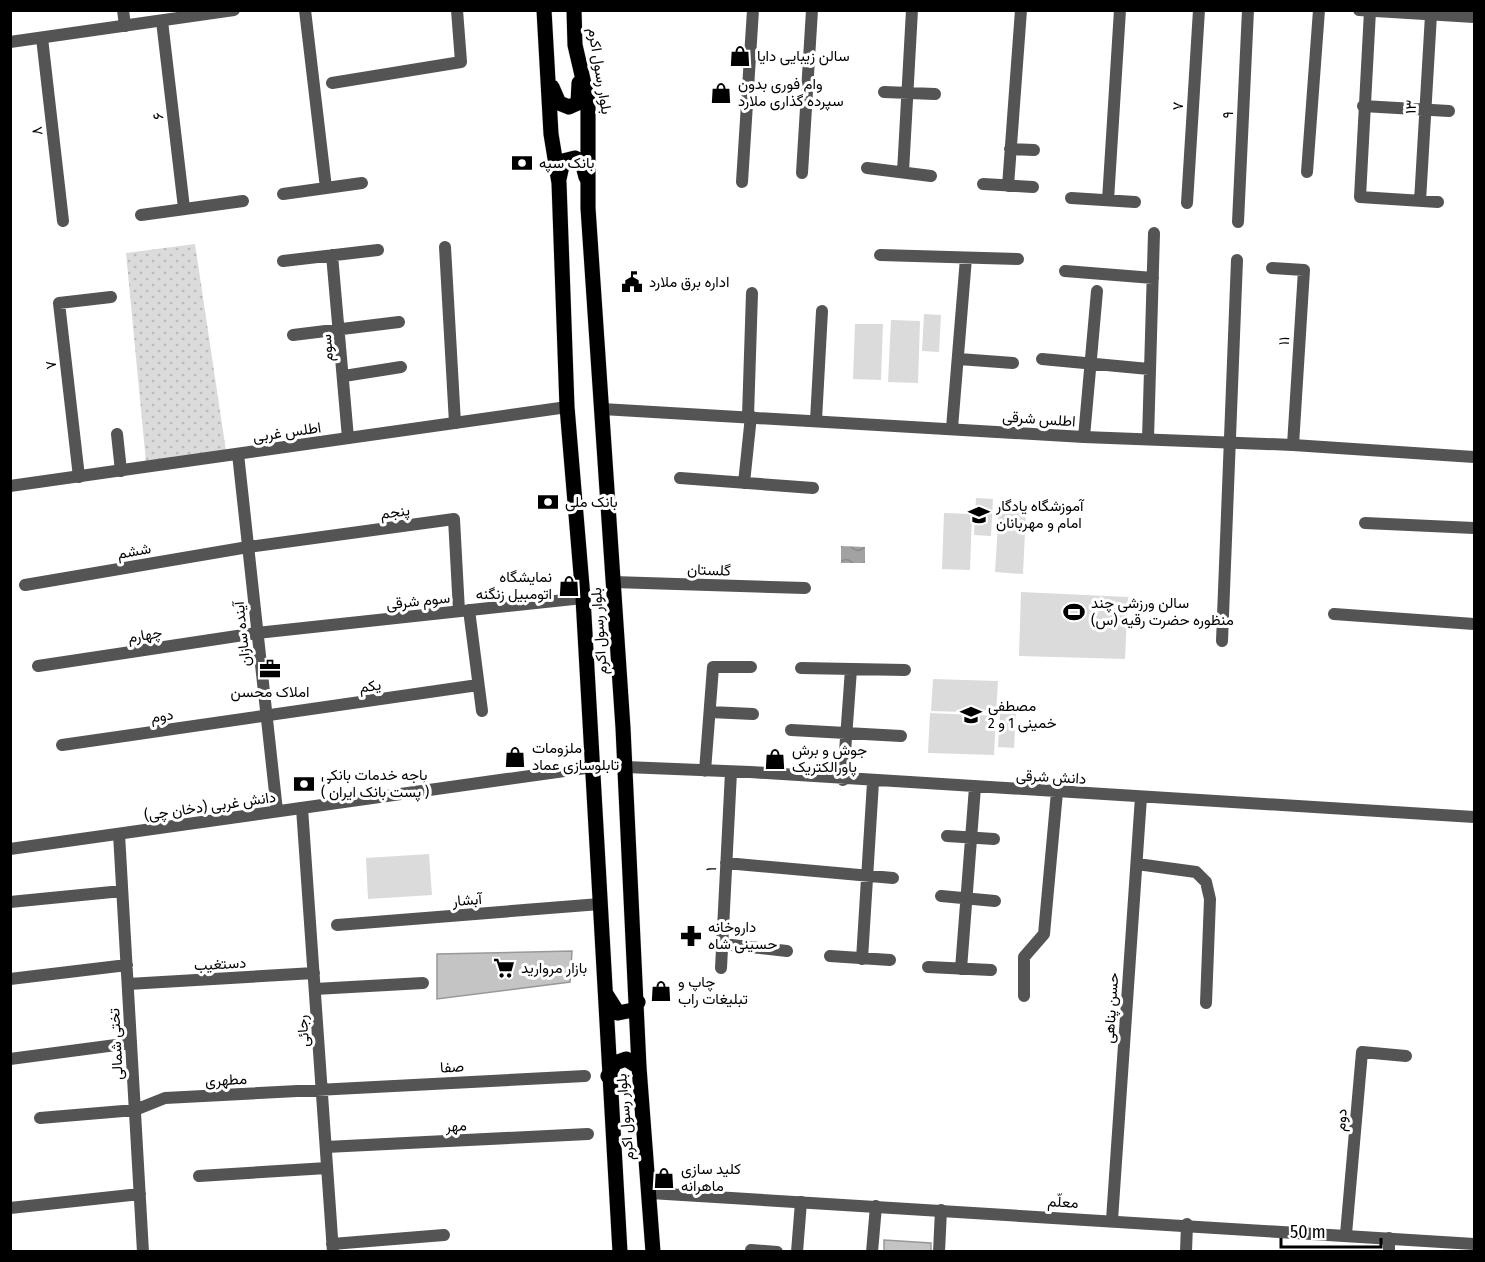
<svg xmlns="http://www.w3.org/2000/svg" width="1485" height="1262" font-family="'Fira Sans Condensed',Vazirmatn,sans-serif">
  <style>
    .grass { fill: #dbdbdb }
    .park { fill: url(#park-dots) }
    .water { fill: url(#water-waves) }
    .building { fill: #c4c4c4; stroke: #989898; stroke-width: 1.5 }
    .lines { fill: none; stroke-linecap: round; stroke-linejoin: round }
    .primary-casing { stroke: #dbdbdb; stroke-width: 16 }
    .minor { stroke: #545454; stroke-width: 12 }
    .tertiary { stroke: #545454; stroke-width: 12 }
    .primary { stroke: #000; stroke-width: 15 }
    .labels { text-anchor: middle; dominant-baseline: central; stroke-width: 6; stroke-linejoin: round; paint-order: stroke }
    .poi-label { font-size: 15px; fill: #000; stroke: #fff; text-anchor: start }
    .street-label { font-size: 15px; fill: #000; stroke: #fff }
  </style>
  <defs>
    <pattern id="park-dots" width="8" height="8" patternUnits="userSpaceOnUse" patternTransform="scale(1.5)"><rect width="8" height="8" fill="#dbdbdb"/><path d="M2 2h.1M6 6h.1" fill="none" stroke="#bababa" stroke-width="1.8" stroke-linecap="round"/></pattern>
    <pattern id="water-waves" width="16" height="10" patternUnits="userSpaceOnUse" patternTransform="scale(1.5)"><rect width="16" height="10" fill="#a2a2a2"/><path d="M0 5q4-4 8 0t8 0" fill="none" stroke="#8a8a8a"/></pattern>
  </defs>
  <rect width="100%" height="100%" fill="#fff"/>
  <!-- grass -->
  <path class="grass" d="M 924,314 L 941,315 L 939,352 L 922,351 Z
    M 891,320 L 920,321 L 918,383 L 888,382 Z
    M 855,324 L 883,324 L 881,380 L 853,379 Z
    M 976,498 L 993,499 L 991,536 L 974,535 Z
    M 999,509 L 1026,511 L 1023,574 L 995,572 Z
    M 944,513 L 972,514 L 970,570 L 942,569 Z
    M 1021,592 L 1128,597 L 1125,659 L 1019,656 Z
    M 933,679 L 998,681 L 996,713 L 931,711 Z
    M 1000,712 L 1016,712 L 1014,748 L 998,747 Z
    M 930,713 L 996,716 L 994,755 L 928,753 Z
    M 429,854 L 432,895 L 368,899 L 366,858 Z"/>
  <!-- park -->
  <path class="park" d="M 195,244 L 226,451 L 146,462 L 126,253 Z"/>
  <!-- water -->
  <path class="water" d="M 841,546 L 865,547 L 865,563 L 841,563 Z"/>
  <!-- building -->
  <path class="building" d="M 572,951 L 570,982 L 437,999 L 437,954 Z
    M 884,1240 L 931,1243 L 931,1251 L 884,1251 Z"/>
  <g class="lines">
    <defs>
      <path id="primary" d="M 544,10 L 551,134 L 559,183 L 567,407 L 583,598 L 620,1252
        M 574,10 L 575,45 L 588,101 L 588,208 L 623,728 L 639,1067 L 653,1252
        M 552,87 L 559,103 L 569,107 L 578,103 L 579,83
        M 559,179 L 563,161 L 575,158 L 582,162 L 586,177
        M 606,994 L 618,1013 L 633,1010 L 638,1002
        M 608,1076 L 615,1063 L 626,1059 L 639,1067"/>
    </defs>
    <!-- primary casing -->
    <use href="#primary" class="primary-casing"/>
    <!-- minor -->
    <path class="minor" d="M 123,10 L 125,26
      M 305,10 L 326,188
      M 1370,11 L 1360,197 L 1438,202
      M 162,21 L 184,208
      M 42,38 L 63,221
      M 332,83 L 461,62 L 457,10
      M 884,92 L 935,94
      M 1363,106 L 1449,111
      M 1010,149 L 1034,150
      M 867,168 L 931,176
      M 903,172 L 912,10
      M 1307,172 L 1319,10
      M 802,173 L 812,10
      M 742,182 L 753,10
      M 983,184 L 1033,187
      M 1008,186 L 1021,10
      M 283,194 L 362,183
      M 1071,198 L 1135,202
      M 1108,200 L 1120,10
      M 1420,201 L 1431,15
      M 1187,203 L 1199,10
      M 141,215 L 243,201
      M 1238,222 L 1248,10
      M 445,247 L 455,423
      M 332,255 L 348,438
      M 880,255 L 1018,259
      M 283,261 L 378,250
      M 1272,268 L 1304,270 L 1293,445
      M 1065,271 L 1153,278
      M 293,335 L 399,322
      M 959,359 L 1013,363
      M 1042,359 L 1149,369
      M 344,376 L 401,367
      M 748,416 L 752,293
      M 816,420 L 822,311
      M 952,428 L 966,258
      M 117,434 L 121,471
      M 1084,437 L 1097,291
      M 1148,439 L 1154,233
      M 79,477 L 59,303 L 111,297
      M 680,478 L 813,488
      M 744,483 L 751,416
      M 1365,523 L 1474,528
      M 613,582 L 805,588
      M 25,585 L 248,547 L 454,519 L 459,611
      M 469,610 L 482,711
      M 1334,614 L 1474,624
      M 1222,641 L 1237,260
      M 38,666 L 257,633 L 583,598
      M 801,668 L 905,670
      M 710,712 L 753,714
      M 791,730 L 901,736
      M 62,745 L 478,685
      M 625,767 L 750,772 L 1474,817
      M 705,771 L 713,667 L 751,667
      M 843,780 L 851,669
      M 302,808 L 333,1252
      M 119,834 L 143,1252
      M 947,836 L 994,839
      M 726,863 L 893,878
      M 1137,864 L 1196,872 L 1206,882 L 1210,899 L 1206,1003
      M 941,896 L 995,901
      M 10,902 L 122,891
      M 337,925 L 600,904
      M 722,944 L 787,951
      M 830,956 L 890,960
      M 862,959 L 873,782
      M 928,967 L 991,970
      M 721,968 L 731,772
      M 961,969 L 975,787
      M 10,979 L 127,965
      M 128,984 L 314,973
      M 315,989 L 423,983
      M 1024,996 L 1024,957 L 1044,934 L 1057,792
      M 10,1059 L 131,1043
      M 40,1118 L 135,1110 L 165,1098 L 585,1076
      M 326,1147 L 588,1134
      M 199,1176 L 327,1168
      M 10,1208 L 140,1194
      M 1112,1220 L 1141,797
      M 1346,1234 L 1362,1052 L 1406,1056
      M 332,1244 L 444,1235
      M 751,1250 L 777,1252
      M 797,1252 L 801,1202
      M 872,1252 L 876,1206
      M 939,1252 L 941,1210
      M 1186,1252 L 1187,1224
      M 1389,1252 L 1389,1238"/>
    <!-- tertiary -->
    <path class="tertiary" d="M 1359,10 L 1474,17
      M 10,42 L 234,10
      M 602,409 L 1084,437 L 1293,445 L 1474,457
      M 238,454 L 277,811
      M 10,486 L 567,407
      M 10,849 L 593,767
      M 650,1193 L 1474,1244"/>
    <!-- primary -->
    <use href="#primary" class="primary"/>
  </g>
  <!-- icons -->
  <defs>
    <symbol id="shop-bare" viewBox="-9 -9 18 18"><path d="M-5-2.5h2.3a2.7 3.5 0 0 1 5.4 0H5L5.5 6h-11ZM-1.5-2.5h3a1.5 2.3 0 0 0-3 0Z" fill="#000" stroke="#fff" stroke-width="2.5" paint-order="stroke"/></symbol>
    <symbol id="bank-bare" viewBox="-9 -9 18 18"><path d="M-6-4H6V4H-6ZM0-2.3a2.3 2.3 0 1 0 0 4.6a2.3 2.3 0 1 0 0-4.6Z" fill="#000" stroke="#fff" stroke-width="2.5" paint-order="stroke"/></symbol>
    <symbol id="civic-bare" viewBox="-9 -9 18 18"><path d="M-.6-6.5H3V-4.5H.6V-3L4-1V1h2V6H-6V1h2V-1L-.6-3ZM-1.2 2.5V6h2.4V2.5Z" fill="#000" stroke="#fff" stroke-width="2.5" paint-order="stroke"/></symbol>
    <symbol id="school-bare" viewBox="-9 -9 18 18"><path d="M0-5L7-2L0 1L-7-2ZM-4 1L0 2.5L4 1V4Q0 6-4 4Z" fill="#000" stroke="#fff" stroke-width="2.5" paint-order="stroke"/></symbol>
    <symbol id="stadium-bare" viewBox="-9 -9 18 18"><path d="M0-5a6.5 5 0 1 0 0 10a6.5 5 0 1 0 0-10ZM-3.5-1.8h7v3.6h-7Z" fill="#000" stroke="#fff" stroke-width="2.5" paint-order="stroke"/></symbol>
    <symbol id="office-bare" viewBox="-9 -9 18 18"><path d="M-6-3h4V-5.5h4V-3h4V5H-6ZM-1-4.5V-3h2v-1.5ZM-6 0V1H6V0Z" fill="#000" stroke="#fff" stroke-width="2.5" paint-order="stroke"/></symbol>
    <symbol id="pharmacy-bare" viewBox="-9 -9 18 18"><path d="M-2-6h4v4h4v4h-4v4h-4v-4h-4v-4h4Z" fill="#000" stroke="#fff" stroke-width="2.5" paint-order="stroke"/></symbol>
    <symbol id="supermarket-bare" viewBox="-9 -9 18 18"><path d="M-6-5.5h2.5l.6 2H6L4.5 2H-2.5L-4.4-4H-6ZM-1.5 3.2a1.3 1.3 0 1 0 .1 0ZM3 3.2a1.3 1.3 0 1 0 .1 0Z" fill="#000" stroke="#fff" stroke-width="2.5" paint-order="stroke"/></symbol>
  </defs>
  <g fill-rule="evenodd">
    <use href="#shop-bare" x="725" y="41" width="30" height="30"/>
    <use href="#shop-bare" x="706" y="78" width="30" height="30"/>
    <use href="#bank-bare" x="507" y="148" width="30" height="30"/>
    <use href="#civic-bare" x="617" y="267" width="30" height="30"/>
    <use href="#bank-bare" x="533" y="487" width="30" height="30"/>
    <use href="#school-bare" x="964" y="500" width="30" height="30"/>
    <use href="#shop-bare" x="554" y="571" width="30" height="30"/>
    <use href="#stadium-bare" x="1059" y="597" width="30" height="30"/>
    <use href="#office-bare" x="255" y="654" width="30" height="30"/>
    <use href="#school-bare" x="956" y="700" width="30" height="30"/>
    <use href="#shop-bare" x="500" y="742" width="30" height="30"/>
    <use href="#shop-bare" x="760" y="744" width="30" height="30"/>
    <use href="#bank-bare" x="289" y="769" width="30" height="30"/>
    <use href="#pharmacy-bare" x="676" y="921" width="30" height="30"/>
    <use href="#supermarket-bare" x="489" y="953" width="30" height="30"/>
    <use href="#shop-bare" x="646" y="976" width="30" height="30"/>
    <use href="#shop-bare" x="649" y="1163" width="30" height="30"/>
  </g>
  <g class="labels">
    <!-- poi labels -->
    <g class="poi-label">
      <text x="757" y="56">سالن زیبایی دایا</text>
      <text x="738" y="84">وام فوری بدون<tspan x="738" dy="17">سپرده گذاری ملارد</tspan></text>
      <text x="539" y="163">بانک سپه</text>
      <text x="649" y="282">اداره برق ملارد</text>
      <text x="565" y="502">بانک ملی</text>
      <text x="996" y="506">آموزشگاه یادگار<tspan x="996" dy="17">امام و مهربانان</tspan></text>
      <text x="552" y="577" text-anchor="end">نمایشگاه<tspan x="552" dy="17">اتومبیل زنگنه</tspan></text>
      <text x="1091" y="603">سالن ورزشی چند<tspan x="1091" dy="17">منظوره حضرت رقیه (س)</tspan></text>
      <text x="270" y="692" text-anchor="middle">املاک محسن</text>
      <text x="988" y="706">مصطفی<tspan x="988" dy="17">خمینی 1 و 2</tspan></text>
      <text x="532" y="748">ملزومات<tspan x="532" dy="17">تابلوسازی عماد</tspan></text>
      <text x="792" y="750">جوش و برش<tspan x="792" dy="17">پاورالکتریک</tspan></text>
      <text x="321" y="775">باجه خدمات بانکی<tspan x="321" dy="17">( پست بانک ایران )</tspan></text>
      <text x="708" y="927">داروخانه<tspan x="708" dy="17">حسینی شاه</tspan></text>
      <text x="521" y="968">بازار مروارید</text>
      <text x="678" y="982">چاپ و<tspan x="678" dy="17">تبلیغات راب</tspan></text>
      <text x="681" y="1169">کلید سازی<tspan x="681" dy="17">ماهرانه</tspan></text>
    </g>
    <!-- street labels -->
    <g class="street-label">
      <text transform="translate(600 71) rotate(81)">بلوار رسول اکرم</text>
      <text transform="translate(1178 106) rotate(-87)">۷</text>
      <text transform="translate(1411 107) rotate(-87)">۱۳</text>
      <text transform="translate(1228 115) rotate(-87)">۹</text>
      <text transform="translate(158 116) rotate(-97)">۶</text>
      <text transform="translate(37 131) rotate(-97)">۸</text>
      <text transform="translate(1284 341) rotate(-86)">۱۱</text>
      <text transform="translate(327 348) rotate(-94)">سوم</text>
      <text transform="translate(51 365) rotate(-97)">۷</text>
      <text transform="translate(1039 419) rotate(4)">اطلس شرقی</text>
      <text transform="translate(287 432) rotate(-8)">اطلس غربی</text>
      <text transform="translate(395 512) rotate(-8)">پنجم</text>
      <text transform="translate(134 551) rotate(-10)">ششم</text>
      <text transform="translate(709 570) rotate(2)">گلستان</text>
      <text transform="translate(418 601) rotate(-6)">سوم شرقی</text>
      <text transform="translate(599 631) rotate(-94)">بلوار رسول اکرم</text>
      <text transform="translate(242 634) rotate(-96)">آینده سازان</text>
      <text transform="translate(145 635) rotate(-9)">چهارم</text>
      <text transform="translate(370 686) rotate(-8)">یکم</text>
      <text transform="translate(162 716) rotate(-8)">دوم</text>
      <text transform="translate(1051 777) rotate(3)">دانش شرقی</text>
      <text transform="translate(210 806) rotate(-8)">دانش غربی (دخان چی)</text>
      <text transform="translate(711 869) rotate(-87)">۱</text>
      <text transform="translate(467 900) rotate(-5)">آبشار</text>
      <text transform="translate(220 964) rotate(-3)">دستغیب</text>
      <text transform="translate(1111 1008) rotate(-86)">حسن پناهی</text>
      <text transform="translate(303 1031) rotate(-94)">رجائی</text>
      <text transform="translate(116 1044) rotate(-93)">تختی شمالی</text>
      <text transform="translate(452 1067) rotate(-3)">صفا</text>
      <text transform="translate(226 1080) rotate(-3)">مطهری</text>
      <text transform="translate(625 1117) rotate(-95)">بلوار رسول اکرم</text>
      <text transform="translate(1341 1120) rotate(-85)">دوم</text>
      <text transform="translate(456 1126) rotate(-3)">مهر</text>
      <text transform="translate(1063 1202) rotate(3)">معلّم</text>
    </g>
  </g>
  <!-- border -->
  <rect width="1485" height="1262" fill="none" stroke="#000000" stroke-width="24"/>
  <!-- scale -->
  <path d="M1281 1238v9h100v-9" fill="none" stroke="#000000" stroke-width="3"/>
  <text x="1290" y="1238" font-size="18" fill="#000000" stroke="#ffffff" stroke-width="4.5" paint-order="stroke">50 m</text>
</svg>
